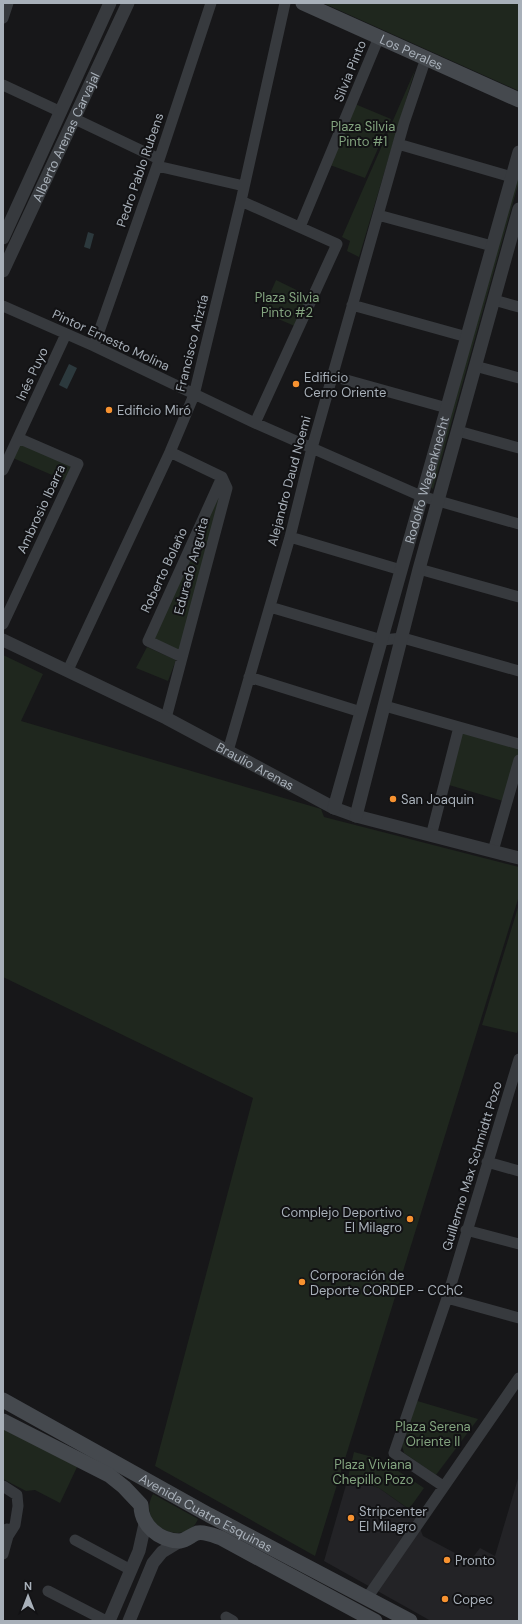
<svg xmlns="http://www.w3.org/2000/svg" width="522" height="1624" font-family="'DM Sans',sans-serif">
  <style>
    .built { fill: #232326 }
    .green { fill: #1f271e }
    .water { fill: #2c393d }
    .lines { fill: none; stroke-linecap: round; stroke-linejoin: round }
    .minor { stroke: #373a3e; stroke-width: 11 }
    .tertiary { stroke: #373a3e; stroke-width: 13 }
    .secondary { stroke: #45494e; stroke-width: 15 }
    .poi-dot { fill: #f79230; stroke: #121214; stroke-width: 1.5 }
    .labels { text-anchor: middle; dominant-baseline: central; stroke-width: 4; stroke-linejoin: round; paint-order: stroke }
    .street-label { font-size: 13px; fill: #a8b0b9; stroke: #121214 }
    .park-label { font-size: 13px; fill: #83a47f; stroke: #121214 }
    .poi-label { font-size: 13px; fill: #a8b0b9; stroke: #121214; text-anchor: start }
  </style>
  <rect width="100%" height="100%" fill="#171719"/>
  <!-- built -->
  <path class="built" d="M 519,1475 L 519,1621 L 431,1621 L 324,1561 L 348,1478 L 379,1488 L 414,1513 L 423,1536 L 470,1561 L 480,1548 L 495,1556 Z"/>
  <!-- green -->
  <path class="green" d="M 323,3 L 519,3 L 519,91 Z
    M 415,70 L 359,257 L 347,251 L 350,241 L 342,237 Z
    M 355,104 L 391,119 L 365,178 L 330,165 Z
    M 519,163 L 519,181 L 433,489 L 430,487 Z
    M 276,280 L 311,297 L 297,327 L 262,312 Z
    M 20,443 L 74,467 L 68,482 L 13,458 Z
    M 222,484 L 224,489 L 180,654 L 151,639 Z
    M 147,647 L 176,660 L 168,681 L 136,668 Z
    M 3,655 L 43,674 L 21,721 L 321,809 L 324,817 L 519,867 L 519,896 L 315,1556 L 155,1466 L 253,1098 L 3,977 Z
    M 462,732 L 517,747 L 519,754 L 507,798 L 503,801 L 449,785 Z
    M 519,904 L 519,1027 L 517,1033 L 482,1025 Z
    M 414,1400 L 478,1419 L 436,1475 L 404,1453 L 402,1446 Z
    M 3,1424 L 78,1465 L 60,1503 L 35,1490 L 26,1491 L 3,1479 Z
    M 354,1452 L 380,1459 L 424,1488 L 409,1509 L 379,1488 L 348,1477 Z
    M 153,1494 L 198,1519 C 186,1549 135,1526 153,1494 Z"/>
  <!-- water -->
  <path class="water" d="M 88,232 L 94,234 L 90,249 L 84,247 Z
    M 69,364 L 77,368 L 67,389 L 59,385 Z"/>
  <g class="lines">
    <!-- minor -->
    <path class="minor" d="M 3,18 L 8,3
      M 3,85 L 61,112
      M 75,119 L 159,159
      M 398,144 L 512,177
      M 157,166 L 244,186
      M 241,201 L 337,244 L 255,423
      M 378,215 L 492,246
      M 300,227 L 379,37
      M 494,300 L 519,307
      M 352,305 L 467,337
      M 3,306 L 94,346 L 255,423 L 421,496 L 519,524
      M 94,346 L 157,166 L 211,3
      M 475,366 L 519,378
      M 332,376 L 447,408
      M 458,431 L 519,448
      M 3,470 L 66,334
      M 290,537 L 401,570
      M 419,569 L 519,597
      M 270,607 L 382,640 L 403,638 L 519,671
      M 3,624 L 78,464 L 18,438
      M 182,657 L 148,641 L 222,477
      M 68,670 L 170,452 L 194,395 L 241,201 L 285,3
      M 249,677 L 361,712
      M 385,706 L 519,744
      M 166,718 L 227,488 L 222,477 L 170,452
      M 228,751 L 290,537 L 312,448 L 404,123 L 426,58
      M 431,836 L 459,727
      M 493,851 L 519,760
      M 487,1162 L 519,1171
      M 466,1230 L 519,1244
      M 447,1298 L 519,1318
      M 3,1486 L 17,1495 L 18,1506 L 15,1525 L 8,1536
      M 443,1486 L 394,1453 L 447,1298 L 519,1059
      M 75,1540 L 131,1570
      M 3,1554 L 8,1536 L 7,1529
      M 48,1591 L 106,1621
      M 367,1598 L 519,1378
      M 226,1617 L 233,1621"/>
    <!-- tertiary -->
    <g class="tertiary">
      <path d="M 3,238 L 110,3"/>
      <path id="s1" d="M 3,271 L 128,3"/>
      <path id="s2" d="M 3,640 L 166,718 L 334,808 L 356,816 L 519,858"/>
      <path id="s3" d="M 334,808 L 519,152"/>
      <path d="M 356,816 L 419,569 L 519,209"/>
      <path d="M 109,1621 L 139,1551 L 145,1524"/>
      <path d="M 129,1621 L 153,1563 L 162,1552 L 180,1541"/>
    </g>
    <!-- secondary -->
    <g class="secondary">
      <path id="s4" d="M 303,3 L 519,100"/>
      <path id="s5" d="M 3,1400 L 209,1515 L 410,1621"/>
      <path d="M 3,1421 L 109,1475 L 124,1487 L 141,1505 C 141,1525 159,1541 180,1541 C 187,1540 191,1535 197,1533 C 204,1531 215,1536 221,1538 L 375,1621"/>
    </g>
  </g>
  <!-- markers -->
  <g class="poi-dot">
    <circle cx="296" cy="384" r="4"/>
    <circle cx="109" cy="410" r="4"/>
    <circle cx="393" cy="799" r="4"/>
    <circle cx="410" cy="1219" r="4"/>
    <circle cx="302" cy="1282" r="4"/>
    <circle cx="351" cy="1518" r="4"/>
    <circle cx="447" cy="1560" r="4"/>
    <circle cx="445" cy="1599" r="4"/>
  </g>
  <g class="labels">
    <!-- street labels -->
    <g class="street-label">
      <text stroke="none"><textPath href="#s4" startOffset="119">Los Perales</textPath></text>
      <text transform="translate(350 71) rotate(-68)">Silvia Pinto</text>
      <text stroke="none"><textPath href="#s1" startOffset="148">Alberto Arenas Carvajal</textPath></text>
      <text transform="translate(140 170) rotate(-71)">Pedro Pablo Rubens</text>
      <text transform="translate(111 340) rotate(25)">Pintor Ernesto Molina</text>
      <text transform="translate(192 343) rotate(-76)">Francisco Ariztía</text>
      <text transform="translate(32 374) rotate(-65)">Inés Puyo</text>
      <text stroke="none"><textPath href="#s3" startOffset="341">Rodolfo Wagenknecht</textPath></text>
      <text transform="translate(289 481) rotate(-75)">Alejandro Daud Noemi</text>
      <text transform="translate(41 509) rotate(-65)">Ambrosio Ibarra</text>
      <text transform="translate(191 566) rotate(-75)">Edurado Anguita</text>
      <text transform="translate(164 570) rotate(-65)">Roberto Bolaño</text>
      <text stroke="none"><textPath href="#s2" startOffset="282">Braulio Arenas</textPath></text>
      <text transform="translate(472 1166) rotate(-73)">Guillermo Max Schmidtt Pozo</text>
      <text stroke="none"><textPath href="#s5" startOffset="232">Avenida Cuatro Esquinas</textPath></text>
    </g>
    <!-- park labels -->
    <g class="park-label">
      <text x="363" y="126">Plaza Silvia<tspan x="363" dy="15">Pinto #1</tspan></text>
      <text x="287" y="297">Plaza Silvia<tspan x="287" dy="15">Pinto #2</tspan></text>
      <text x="433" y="1426">Plaza Serena<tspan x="433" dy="15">Oriente II</tspan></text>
      <text x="373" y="1464">Plaza Viviana<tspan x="373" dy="15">Chepillo Pozo</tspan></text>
    </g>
    <!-- poi labels -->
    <g class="poi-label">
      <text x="304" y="377">Edificio<tspan x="304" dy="15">Cerro Oriente</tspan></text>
      <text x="117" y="410">Edificio Miró</text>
      <text x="401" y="799">San Joaquin</text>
      <text x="402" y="1212" text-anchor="end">Complejo Deportivo<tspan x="402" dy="15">El Milagro</tspan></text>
      <text x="310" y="1275">Corporación de<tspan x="310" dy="15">Deporte CORDEP - CChC</tspan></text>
      <text x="359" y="1511">Stripcenter<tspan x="359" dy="15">El Milagro</tspan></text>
      <text x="455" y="1560">Pronto</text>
      <text x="453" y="1599">Copec</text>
    </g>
  </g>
  <!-- border -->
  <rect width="522" height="1624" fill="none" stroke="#a8b0b9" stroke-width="8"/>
  <!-- north arrow -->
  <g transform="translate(28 1596)" stroke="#121214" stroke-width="3" paint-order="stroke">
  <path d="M0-3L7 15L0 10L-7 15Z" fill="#a8b0b9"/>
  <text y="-6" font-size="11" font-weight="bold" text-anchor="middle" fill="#a8b0b9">N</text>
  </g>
</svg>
